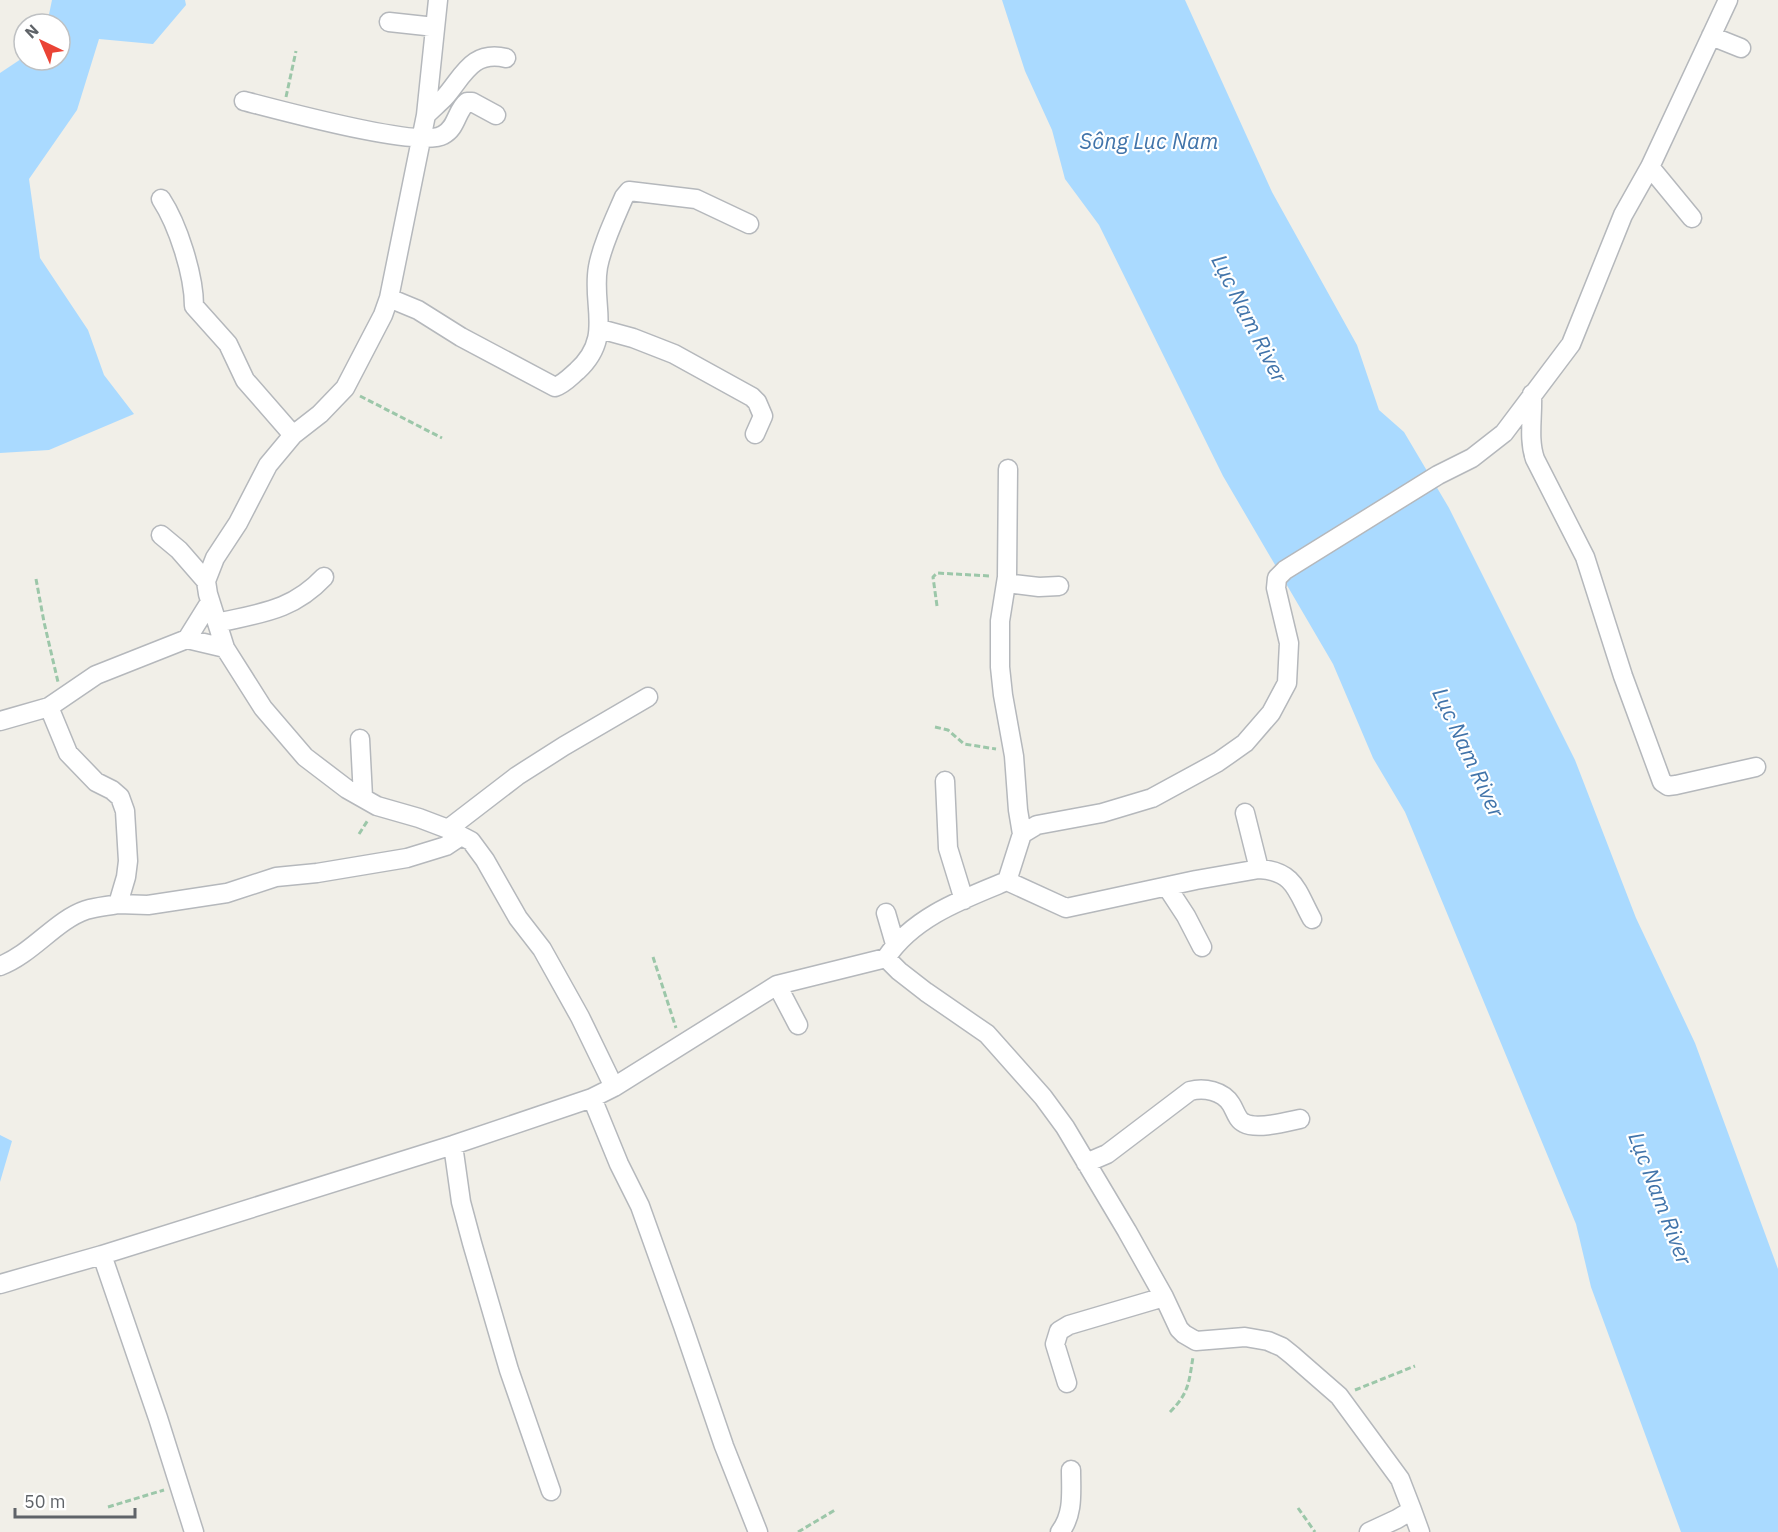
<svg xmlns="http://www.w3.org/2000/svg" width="1778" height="1532" font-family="'IBM Plex Sans',sans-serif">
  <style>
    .water { fill: #aadaff }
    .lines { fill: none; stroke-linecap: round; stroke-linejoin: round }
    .minor-casing { stroke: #b5b8bc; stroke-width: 21 }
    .path { stroke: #9cc7a9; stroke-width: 3; stroke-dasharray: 6 3; stroke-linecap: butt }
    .minor { stroke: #fff; stroke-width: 18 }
    .labels { text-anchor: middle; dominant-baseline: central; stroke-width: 4.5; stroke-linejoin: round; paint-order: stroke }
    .water-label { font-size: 22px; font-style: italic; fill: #4174aa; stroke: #fff }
  </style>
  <rect width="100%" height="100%" fill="#f1efe8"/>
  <!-- water -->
  <path class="water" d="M 52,0 L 185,0 L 186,5 L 153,44 L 99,39 L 77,110 L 29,179 L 40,258 L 88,330 L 104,375 L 134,414 L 49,450 L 0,453 L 0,73 L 24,57 L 24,60 L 60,60 L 60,24 L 47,24 Z
    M 1002,0 L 1185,0 L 1272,192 L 1357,345 L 1379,410 L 1404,432 L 1449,508 L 1575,760 L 1636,918 L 1695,1043 L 1778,1269 L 1778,1532 L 1681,1532 L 1591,1287 L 1576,1224 L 1405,812 L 1373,758 L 1333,664 L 1223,476 L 1099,225 L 1065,179 L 1052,130 L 1025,71 Z
    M 0,1135 L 12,1141 L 0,1182 Z"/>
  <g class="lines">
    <defs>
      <path id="minor" d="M 438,0 L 426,115 L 389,298 L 383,315 L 345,388 L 320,414 L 293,435 L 268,465 L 238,523 L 215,558 L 206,581 L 208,594 L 225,648 L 263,708 L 305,757 L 347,789 L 377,806 L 419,818 L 448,829 L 471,841 L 485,860 L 518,918 L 542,949 L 580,1017 L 614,1087
        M 389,22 L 435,27
        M 1711,36 L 1741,48
        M 244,101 C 276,109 420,149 443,135 C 457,128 456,111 467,102 L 472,102 L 496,115
        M 426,115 C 432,109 438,104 444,98 C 463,77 471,50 506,58
        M 1650,167 L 1692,218
        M 161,199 C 178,225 194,275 194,306 L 228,344 L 245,380 L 293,435
        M 389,298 L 418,310 L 461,337 L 555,387 C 564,384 570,377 577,371 C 614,337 591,306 598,267 C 602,245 615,218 624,197 L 629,191 L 696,199 L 749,224
        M 600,329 L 633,338 L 674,354 L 752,397 L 757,402 L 763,416 L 755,434
        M 1532,394 C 1533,417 1528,439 1535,459 L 1585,557 L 1623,676 L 1662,782 L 1668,786 L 1676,785 L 1756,767
        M 1008,469 L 1007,577 L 1000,621 L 1000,667 L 1003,695 L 1014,756 L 1018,810 L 1022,834
        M 161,535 L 179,550 L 206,581
        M 1006,583 L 1039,587 L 1059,586
        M 217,623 C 260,613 292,611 324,577
        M 187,639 L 225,648
        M 0,721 L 49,707 L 96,675 L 187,639 L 210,602
        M 360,739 L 363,797
        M 945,781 L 948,848 L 964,900
        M 1245,813 L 1259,869
        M 448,829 L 517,776 L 564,746 L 648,697
        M 1007,881 L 1066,908 L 1196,880 L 1259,869 C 1295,871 1297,892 1312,919
        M 1167,887 L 1186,916 L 1202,947
        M 118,904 L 148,905 L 227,893 L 276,877 L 317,873 L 407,858 L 446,846 L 461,836
        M 886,913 L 895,944
        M 886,958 L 899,971 L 926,992 L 987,1034 L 1043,1097 L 1065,1127 L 1127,1231 L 1164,1297 L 1179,1329 L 1184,1334 L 1196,1341 L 1245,1337 L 1268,1341 L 1282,1347 L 1292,1355 L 1339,1396 L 1400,1479 L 1412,1510 L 1397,1519 L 1369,1532
        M 0,966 C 32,954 56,920 86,910 C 96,907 108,906 118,904 L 126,877 L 128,861 L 125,811 L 120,797 L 112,790 L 96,782 L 68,753 L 49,707
        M 777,985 L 798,1025
        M 592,1098 L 619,1164 L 640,1206 L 683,1326 L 724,1446 L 758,1532
        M 453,1145 L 461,1202 L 472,1243 L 509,1370 L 551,1491
        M 1086,1163 L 1107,1154 L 1190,1091 C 1204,1087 1223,1091 1231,1104 C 1235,1110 1237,1120 1244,1123 C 1257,1130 1286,1122 1300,1119
        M 102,1255 L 158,1418 L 194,1532
        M 0,1284 L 102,1255 L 453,1145 L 592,1098 L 614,1087 L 777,985 L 886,958 C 913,917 963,899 1007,881 L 1022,834 L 1037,825 L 1102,813 L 1152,798 L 1218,762 L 1245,743 L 1271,713 L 1287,683 L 1289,643 L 1276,588 L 1277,578 L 1285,570 L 1438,475 L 1472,458 L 1504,433 L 1571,344 L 1623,215 L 1650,167 L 1728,0
        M 1067,1383 L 1055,1344 L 1059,1331 L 1069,1325 L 1164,1297
        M 1412,1510 L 1420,1532
        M 1060,1532 C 1074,1514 1071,1492 1071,1470"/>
    </defs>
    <!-- minor casing -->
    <use href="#minor" class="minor-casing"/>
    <!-- path -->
    <path class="path" d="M 286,97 L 296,51
      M 360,396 L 442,438
      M 36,579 L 44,622 L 58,682
      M 937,606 L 933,577 L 937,573 L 990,576
      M 935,727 L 948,730 L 964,744 L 996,749
      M 359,834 L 368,820
      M 653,957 L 676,1028
      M 1355,1390 L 1415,1366
      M 1170,1412 C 1189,1393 1189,1382 1193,1357
      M 108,1507 L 164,1490
      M 1298,1508 L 1315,1532
      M 798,1532 L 835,1510"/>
    <!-- minor -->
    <use href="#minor" class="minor"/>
  </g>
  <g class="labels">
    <!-- water labels -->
    <g class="water-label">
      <text x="1149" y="140">Sông Lục Nam</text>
      <text transform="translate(1250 318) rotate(63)">Lục Nam River</text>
      <text transform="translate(1469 752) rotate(65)">Lục Nam River</text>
      <text transform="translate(1661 1198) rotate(69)">Lục Nam River</text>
    </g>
  </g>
  <!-- north arrow -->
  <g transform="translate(42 42) rotate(316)"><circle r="28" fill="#ffffff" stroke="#bfc1c3" stroke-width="1.5"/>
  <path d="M0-4.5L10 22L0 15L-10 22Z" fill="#ea4335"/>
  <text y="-9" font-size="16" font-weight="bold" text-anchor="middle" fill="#5f6368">N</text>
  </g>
  <!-- scale -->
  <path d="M15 1508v9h120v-9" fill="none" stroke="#5f6368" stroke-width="3"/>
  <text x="24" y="1508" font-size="18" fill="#5f6368" stroke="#ffffff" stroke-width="4.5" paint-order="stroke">50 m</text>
</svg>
